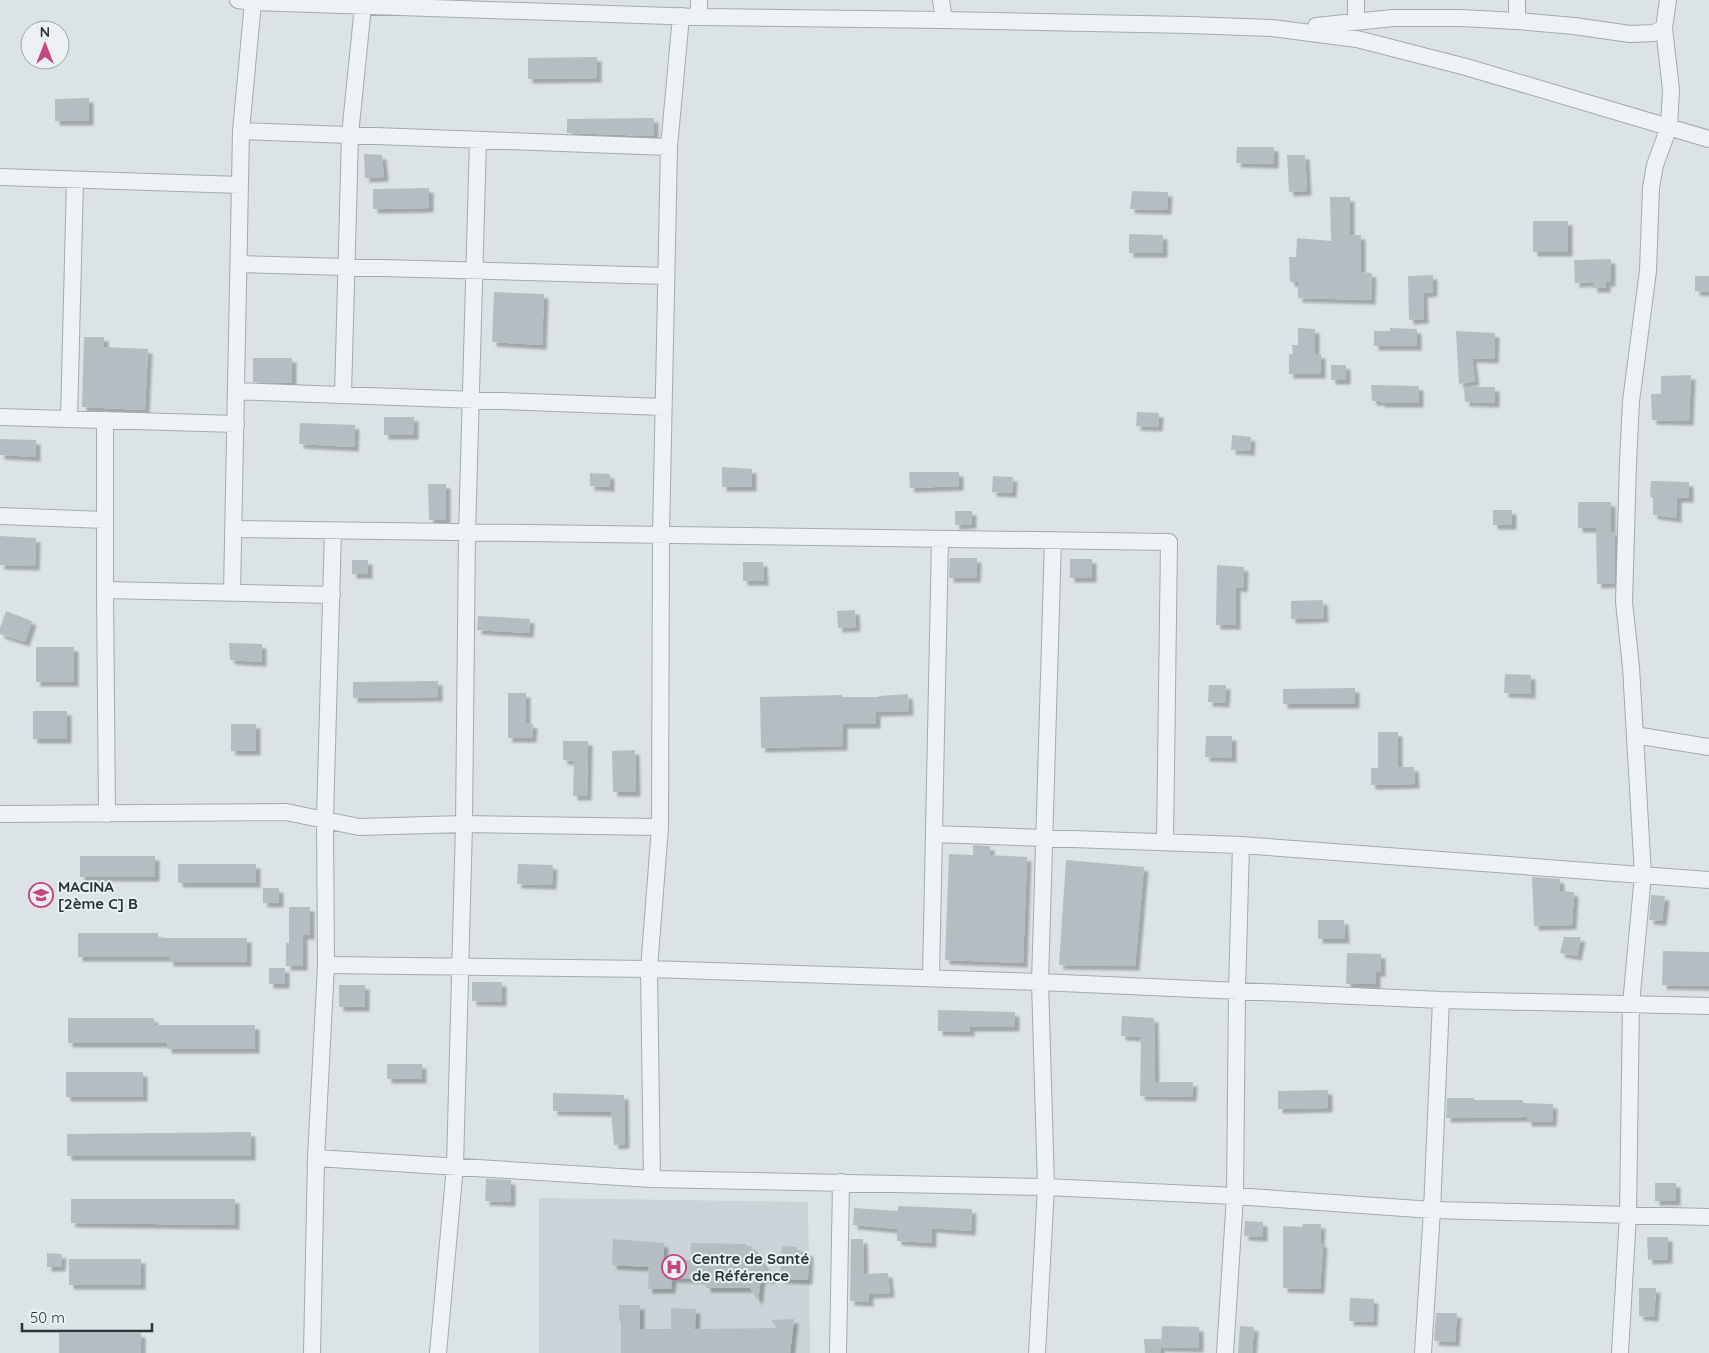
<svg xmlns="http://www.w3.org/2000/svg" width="1709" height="1353" font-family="Quicksand,sans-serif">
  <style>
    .built { fill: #cad3d7 }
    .building { fill: #b4bec2; filter: url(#shadow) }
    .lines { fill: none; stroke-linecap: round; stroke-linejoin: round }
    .minor-casing { stroke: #a2abaf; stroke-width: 18 }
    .minor { stroke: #eef2f4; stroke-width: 16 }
    .labels { text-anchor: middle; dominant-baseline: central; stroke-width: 4; stroke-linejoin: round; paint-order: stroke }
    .poi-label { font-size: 15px; font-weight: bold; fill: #27353b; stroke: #ebf1f3; text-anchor: start }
  </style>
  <defs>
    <filter id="shadow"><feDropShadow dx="4.5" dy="4.5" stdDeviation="1" flood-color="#0004"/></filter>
  </defs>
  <rect width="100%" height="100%" fill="#dce3e5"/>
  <!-- built -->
  <path class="built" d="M 539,1198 L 808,1202 L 810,1353 L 539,1353 Z"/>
  <!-- building -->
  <path class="building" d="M 597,57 L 597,78 L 528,79 L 528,58 Z
    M 89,98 L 89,121 L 55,121 L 55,99 Z
    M 654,118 L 654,136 L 567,133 L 567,119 Z
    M 1237,147 L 1274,147 L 1274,164 L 1236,163 Z
    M 364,154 L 382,155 L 384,177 L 365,178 Z
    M 1287,155 L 1305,155 L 1307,191 L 1289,192 Z
    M 429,188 L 429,208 L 373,209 L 373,189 Z
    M 1132,191 L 1168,192 L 1167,210 L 1130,209 Z
    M 1330,197 L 1350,197 L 1350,235 L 1361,235 L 1361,272 L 1372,273 L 1371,300 L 1298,298 L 1298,282 L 1290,282 L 1289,257 L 1296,257 L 1297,238 L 1331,241 Z
    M 1533,221 L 1568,221 L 1568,252 L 1533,252 Z
    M 1129,234 L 1163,235 L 1163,253 L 1129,253 Z
    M 1611,259 L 1611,282 L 1606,282 L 1606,288 L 1593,288 L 1593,282 L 1575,283 L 1574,260 Z
    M 1433,275 L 1433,292 L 1423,293 L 1424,319 L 1409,320 L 1408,276 Z
    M 1695,276 L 1709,276 L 1709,292 L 1695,291 Z
    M 494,292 L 544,294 L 542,345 L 492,342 Z
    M 1298,328 L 1315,329 L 1315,354 L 1321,354 L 1321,374 L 1289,374 L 1289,354 L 1293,354 L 1292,345 L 1298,345 Z
    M 1390,328 L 1417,329 L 1417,346 L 1374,346 L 1374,331 L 1390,331 Z
    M 1456,331 L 1495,333 L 1494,359 L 1472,358 L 1475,381 L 1459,384 Z
    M 84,337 L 104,337 L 104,347 L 148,349 L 145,410 L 82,407 Z
    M 253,358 L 292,358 L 292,383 L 253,382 Z
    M 1331,365 L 1346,365 L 1346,380 L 1331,380 Z
    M 1691,375 L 1689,421 L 1652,420 L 1651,394 L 1661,394 L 1661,376 Z
    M 1371,385 L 1419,386 L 1419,403 L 1380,403 L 1381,401 L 1372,401 Z
    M 1464,387 L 1495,387 L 1495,403 L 1465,402 Z
    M 1137,412 L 1159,413 L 1158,427 L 1136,426 Z
    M 384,417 L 414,417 L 414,435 L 384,435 Z
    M 300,423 L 355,425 L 354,447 L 299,444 Z
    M 1232,435 L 1251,437 L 1250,451 L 1231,450 Z
    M 0,439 L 36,440 L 36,457 L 0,455 Z
    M 722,467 L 752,469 L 752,487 L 722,487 Z
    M 909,472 L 959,472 L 959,486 L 910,488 Z
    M 590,473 L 610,474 L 610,487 L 590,486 Z
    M 993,476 L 1013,477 L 1012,493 L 992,492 Z
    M 1651,481 L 1689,482 L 1689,498 L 1677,498 L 1677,518 L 1653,515 L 1653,498 L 1650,497 Z
    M 428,484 L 446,484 L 446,520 L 429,520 Z
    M 1578,502 L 1611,502 L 1611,532 L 1614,532 L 1615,583 L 1597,584 L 1596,528 L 1578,528 Z
    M 1493,510 L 1512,510 L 1512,525 L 1493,525 Z
    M 955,511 L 972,511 L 972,524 L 955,525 Z
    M 0,536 L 36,538 L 35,566 L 0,565 Z
    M 950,558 L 977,558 L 976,578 L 949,578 Z
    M 1070,559 L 1092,559 L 1092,578 L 1070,578 Z
    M 352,560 L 368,560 L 368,574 L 352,574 Z
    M 743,562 L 763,562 L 764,581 L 743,581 Z
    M 1217,565 L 1244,567 L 1243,588 L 1236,587 L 1236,625 L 1216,625 Z
    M 1323,600 L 1324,618 L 1291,619 L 1291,601 Z
    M 855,610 L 856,627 L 838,628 L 837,611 Z
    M 6,611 L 32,621 L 25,642 L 0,634 L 0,628 Z
    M 478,616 L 530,619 L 529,633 L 477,630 Z
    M 229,643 L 262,644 L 262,662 L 230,660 Z
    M 36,647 L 74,647 L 74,682 L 36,682 Z
    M 1505,674 L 1531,675 L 1531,694 L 1504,693 Z
    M 438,681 L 438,697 L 353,698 L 353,682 Z
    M 1209,685 L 1226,685 L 1225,703 L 1208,702 Z
    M 1355,688 L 1355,704 L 1283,704 L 1283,689 Z
    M 508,693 L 526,693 L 526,723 L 533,724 L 532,738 L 508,738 Z
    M 908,694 L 909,711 L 876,712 L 876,724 L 843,724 L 843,746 L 761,748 L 760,697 L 842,695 L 842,697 L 879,697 L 879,696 Z
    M 33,711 L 67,711 L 67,739 L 33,739 Z
    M 231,724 L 256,724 L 256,751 L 231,751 Z
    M 1378,732 L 1398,732 L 1398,767 L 1414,767 L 1415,784 L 1371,785 L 1371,768 L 1378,768 Z
    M 1206,736 L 1232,736 L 1232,758 L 1205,757 Z
    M 563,741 L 588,741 L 587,796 L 573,796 L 574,761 L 563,760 Z
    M 635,750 L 636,792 L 613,792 L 612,751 Z
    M 973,845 L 990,846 L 990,855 L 1027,857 L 1023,963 L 945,960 L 949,854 L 973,855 Z
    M 80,856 L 155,856 L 155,877 L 80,877 Z
    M 1066,860 L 1144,867 L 1135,966 L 1059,965 Z
    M 178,864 L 256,864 L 256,883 L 178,883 Z
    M 518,864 L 553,865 L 552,885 L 517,884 Z
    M 1532,877 L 1560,879 L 1560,891 L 1574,892 L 1572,925 L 1534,926 Z
    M 263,888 L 279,888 L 279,903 L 263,903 Z
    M 1651,895 L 1665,896 L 1662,921 L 1649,920 Z
    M 289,907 L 310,907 L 310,935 L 303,935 L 303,966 L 286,966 L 286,943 L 289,943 Z
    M 1318,920 L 1344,920 L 1345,939 L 1318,939 Z
    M 78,933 L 158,933 L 158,938 L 247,938 L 247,962 L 169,962 L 169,957 L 78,957 Z
    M 1564,937 L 1581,937 L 1577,956 L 1560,953 Z
    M 1663,951 L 1709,952 L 1709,986 L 1662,985 Z
    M 1347,953 L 1381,954 L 1381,972 L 1376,972 L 1376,984 L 1346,984 Z
    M 269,968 L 285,968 L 285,984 L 269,984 Z
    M 472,982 L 502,982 L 502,1002 L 472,1001 Z
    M 339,985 L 365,985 L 365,1007 L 339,1007 Z
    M 938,1010 L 1015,1012 L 1015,1027 L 970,1027 L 970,1032 L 938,1031 Z
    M 1122,1016 L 1154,1018 L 1155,1082 L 1193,1082 L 1192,1097 L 1140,1096 L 1141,1037 L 1121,1036 Z
    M 68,1018 L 154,1018 L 154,1025 L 255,1025 L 255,1049 L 167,1049 L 167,1043 L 68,1043 Z
    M 387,1064 L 422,1064 L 422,1079 L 387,1079 Z
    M 66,1072 L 143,1072 L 143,1097 L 66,1097 Z
    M 1328,1090 L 1328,1108 L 1278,1109 L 1278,1091 Z
    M 553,1093 L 624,1095 L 625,1144 L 614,1145 L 611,1112 L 553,1111 Z
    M 1447,1098 L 1474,1098 L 1474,1100 L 1523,1100 L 1523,1103 L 1553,1104 L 1552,1122 L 1527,1122 L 1527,1117 L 1446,1118 Z
    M 251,1132 L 251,1156 L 67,1156 L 67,1134 Z
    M 486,1179 L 511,1180 L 511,1202 L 485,1201 Z
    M 1655,1183 L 1676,1183 L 1676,1201 L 1655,1201 Z
    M 71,1199 L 235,1199 L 235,1225 L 71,1223 Z
    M 898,1206 L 972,1209 L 971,1231 L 932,1228 L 932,1243 L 897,1241 L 897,1229 L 853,1225 L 854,1208 L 898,1211 Z
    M 1245,1221 L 1263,1222 L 1263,1237 L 1244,1236 Z
    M 1303,1224 L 1321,1224 L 1320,1243 L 1323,1243 L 1320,1289 L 1283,1288 L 1283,1226 L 1302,1227 Z
    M 1647,1237 L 1668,1237 L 1668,1259 L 1648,1260 Z
    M 613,1239 L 664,1243 L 663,1260 L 691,1260 L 691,1243 L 746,1244 L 746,1246 L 751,1246 L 772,1279 L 761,1278 L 758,1301 L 750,1288 L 706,1288 L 706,1279 L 672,1278 L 671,1289 L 648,1289 L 649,1267 L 612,1265 Z
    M 851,1239 L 863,1239 L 864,1274 L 888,1273 L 890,1293 L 869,1294 L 869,1302 L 850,1301 Z
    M 782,1246 L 797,1247 L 797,1252 L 809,1252 L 808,1280 L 780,1279 Z
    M 47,1253 L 62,1254 L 61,1267 L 47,1267 Z
    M 69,1259 L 141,1259 L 141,1285 L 69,1285 Z
    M 1639,1288 L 1656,1288 L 1654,1317 L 1639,1316 Z
    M 1350,1298 L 1374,1299 L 1373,1322 L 1349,1321 Z
    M 619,1305 L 640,1305 L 640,1329 L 671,1329 L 671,1308 L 696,1309 L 695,1329 L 777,1328 L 771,1320 L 794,1319 L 790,1353 L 621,1353 L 621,1321 L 619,1321 Z
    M 1436,1313 L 1457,1313 L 1455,1342 L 1434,1341 Z
    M 1162,1326 L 1199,1327 L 1199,1348 L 1161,1347 Z
    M 1240,1326 L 1254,1327 L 1252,1353 L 1238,1353 Z
    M 59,1333 L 141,1333 L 141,1353 L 59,1353 Z
    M 1144,1339 L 1161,1339 L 1160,1353 L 1145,1353 Z"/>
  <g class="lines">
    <defs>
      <path id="minor" d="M 238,0 L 253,2 L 699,17 L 944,20 L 1188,25 L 1272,28 L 1357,39 L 1466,67 L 1709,139
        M 941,0 L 944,20
        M 699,17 L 699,0
        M 1517,21 L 1517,0
        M 1356,22 L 1356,0
        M 1316,26 L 1393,18 L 1461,18 L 1517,21 L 1574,26 L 1630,34 L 1654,33 L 1664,28
        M 241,131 L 669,147
        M 0,177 L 240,185
        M 239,264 L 666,276
        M 236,391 L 663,407
        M 343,395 L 350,135 L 363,6
        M 0,417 L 236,424
        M 69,419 L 75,180
        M 105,420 L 105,590 L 107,814
        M 0,516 L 105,520
        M 234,529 L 1169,542 L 1165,842
        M 105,590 L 332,595
        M 232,593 L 241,131 L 253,2
        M 1635,735 L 1709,747
        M 0,814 L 286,812 L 359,827 L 464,824 L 660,827
        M 934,834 L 1241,845 L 1709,880
        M 326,965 L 649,969 L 1040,982 L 1441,1000 L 1709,1006
        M 931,978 L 940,539
        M 316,1158 L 652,1179 L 1046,1187 L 1235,1196 L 1432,1210 L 1709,1217
        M 652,1179 L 649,969 L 660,827 L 661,535 L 669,147 L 681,16
        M 312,1353 L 316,1158 L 326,965 L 325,819 L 333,531
        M 438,1353 L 455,1166 L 464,824 L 467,533 L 478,140
        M 838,1353 L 841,1182
        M 1037,1353 L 1046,1187 L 1040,982 L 1053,540
        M 1225,1353 L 1235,1196 L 1237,990 L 1241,845
        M 1423,1353 L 1432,1210 L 1441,1000
        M 1620,1353 L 1628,1215 L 1631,1004 L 1643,875 L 1631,667 L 1624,602 L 1628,463 L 1631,401 L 1648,271 L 1651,188 L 1655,165 L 1669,127 L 1671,90 L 1664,28 L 1668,0"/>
    </defs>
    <!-- minor casing -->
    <use href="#minor" class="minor-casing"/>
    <!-- minor -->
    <use href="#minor" class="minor"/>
  </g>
  <!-- icons -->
  <defs>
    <symbol id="school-ring" viewBox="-11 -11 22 22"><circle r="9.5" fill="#ebf1f3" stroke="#c64583" stroke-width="1.5"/><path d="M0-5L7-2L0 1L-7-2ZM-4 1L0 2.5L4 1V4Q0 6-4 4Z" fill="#c64583"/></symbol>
    <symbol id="hospital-ring" viewBox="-11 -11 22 22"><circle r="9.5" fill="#ebf1f3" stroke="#c64583" stroke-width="1.5"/><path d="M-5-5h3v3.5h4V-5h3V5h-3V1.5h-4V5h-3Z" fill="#c64583"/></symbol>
  </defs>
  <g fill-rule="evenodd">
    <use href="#school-ring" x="27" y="881" width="28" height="28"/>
    <use href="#hospital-ring" x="660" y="1253" width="28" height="28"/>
  </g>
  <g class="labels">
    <!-- poi labels -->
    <g class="poi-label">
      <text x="58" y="886">MACINA<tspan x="58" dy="17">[2ème C] B</tspan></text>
      <text x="692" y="1258">Centre de Santé<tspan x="692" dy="17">de Référence</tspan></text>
    </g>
  </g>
  <!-- north arrow -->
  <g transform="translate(45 45)"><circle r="24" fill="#ebf1f3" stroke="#9da6a9"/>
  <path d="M0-4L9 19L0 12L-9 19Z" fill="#c64583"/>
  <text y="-8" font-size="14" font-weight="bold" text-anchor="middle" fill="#27353b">N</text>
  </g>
  <!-- scale -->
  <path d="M22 1323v8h130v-8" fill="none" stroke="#27353b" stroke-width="2.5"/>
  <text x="30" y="1323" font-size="15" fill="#27353b" stroke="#ebf1f3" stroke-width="4" paint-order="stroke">50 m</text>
</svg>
